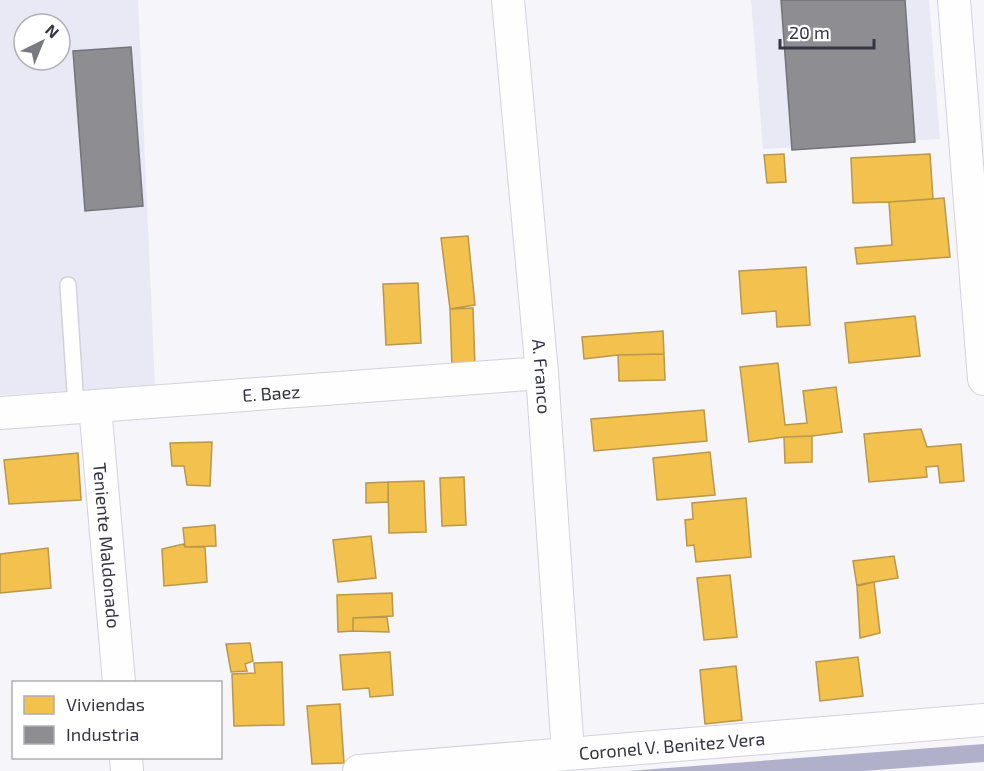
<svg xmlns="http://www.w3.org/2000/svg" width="984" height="771" font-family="'Exo 2',sans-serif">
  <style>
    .built { fill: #e9e9f5; fill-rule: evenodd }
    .water { fill: #b0b0ca }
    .homes { fill: #f2c14e; stroke: #ba974b; stroke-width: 1.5 }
    .industry { fill: #8d8d92; stroke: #73737a; stroke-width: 1.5 }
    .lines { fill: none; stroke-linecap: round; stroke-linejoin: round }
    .lane-casing { stroke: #d2d2db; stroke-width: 18 }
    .street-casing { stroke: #d2d2db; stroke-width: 34 }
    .lane { stroke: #fefefe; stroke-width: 15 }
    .street { stroke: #fefefe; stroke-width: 32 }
    .labels { text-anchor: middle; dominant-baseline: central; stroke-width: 6; stroke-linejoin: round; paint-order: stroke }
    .street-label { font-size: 18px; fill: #363643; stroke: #fff }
  </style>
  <rect width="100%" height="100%" fill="#f5f5fa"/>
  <!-- built -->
  <path class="built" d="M 0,0 L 138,0 L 155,387 L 0,395 ZM 24,24 L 60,24 L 60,60 L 24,60 Z
    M 751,0 L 929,0 L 940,139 L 763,149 Z"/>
  <!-- water -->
  <path class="water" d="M 984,744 L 984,762 L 863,771 L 628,771 Z"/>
  <!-- homes -->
  <path class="homes" d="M 784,154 L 786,182 L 767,183 L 764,155 Z
    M 930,154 L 933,199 L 889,202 L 853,203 L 851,158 Z
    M 944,198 L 950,257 L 857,264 L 855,248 L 892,245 L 889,202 Z
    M 468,236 L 475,305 L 450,309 L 441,238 Z
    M 806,267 L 810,325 L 777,327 L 776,311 L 742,314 L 739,271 Z
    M 418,283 L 421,343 L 386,345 L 383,284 Z
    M 473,308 L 475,367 L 452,368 L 450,309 Z
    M 915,316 L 920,356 L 849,363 L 845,323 Z
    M 663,331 L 664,354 L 618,355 L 584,359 L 582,337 Z
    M 664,354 L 665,380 L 619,381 L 618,355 Z
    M 778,363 L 785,425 L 807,423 L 803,391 L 836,387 L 842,432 L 812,436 L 784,437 L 749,442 L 740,367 Z
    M 704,410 L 707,441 L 594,451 L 591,419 Z
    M 921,429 L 927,447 L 961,444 L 964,481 L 940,483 L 938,466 L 926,467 L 927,477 L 869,482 L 864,434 Z
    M 812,436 L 812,462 L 785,463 L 784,437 Z
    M 212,442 L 210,486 L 187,485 L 184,466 L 172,466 L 170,443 Z
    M 710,452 L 715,495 L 657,500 L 653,458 Z
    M 78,453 L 81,500 L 9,504 L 4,460 Z
    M 464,477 L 466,525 L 442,526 L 440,478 Z
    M 424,481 L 426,532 L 389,533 L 388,482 Z
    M 388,482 L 388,502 L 366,503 L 366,483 Z
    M 746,498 L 751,557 L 696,562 L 694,545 L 687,546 L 685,520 L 693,519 L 692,503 Z
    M 215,525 L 216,546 L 185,547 L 183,528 Z
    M 371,536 L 376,578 L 338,582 L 333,540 Z
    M 183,544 L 185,547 L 205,547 L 207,582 L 164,586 L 162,549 Z
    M 48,548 L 51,588 L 0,593 L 0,554 Z
    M 894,556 L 898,578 L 874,582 L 857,586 L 853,561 Z
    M 730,575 L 737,637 L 704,640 L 697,578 Z
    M 874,582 L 880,633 L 860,638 L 857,585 Z
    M 392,593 L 393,616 L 353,618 L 353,631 L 338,632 L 337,595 Z
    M 387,617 L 389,632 L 353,631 L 353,618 Z
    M 250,643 L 253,661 L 245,664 L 247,671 L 231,672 L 226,644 Z
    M 390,652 L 393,695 L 370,697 L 369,688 L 343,690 L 340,655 Z
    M 858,657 L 863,696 L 820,701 L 816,662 Z
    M 282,662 L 284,725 L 234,726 L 232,674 L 255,673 L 254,663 Z
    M 736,666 L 742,720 L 705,724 L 700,670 Z
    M 340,704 L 344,763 L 312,764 L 307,706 Z"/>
  <!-- industry -->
  <path class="industry" d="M 781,0 L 905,0 L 915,142 L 792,150 Z
    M 131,47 L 143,206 L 85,211 L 73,51 Z"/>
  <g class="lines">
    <defs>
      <path id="lane" d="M 68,285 L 76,407"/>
      <g id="street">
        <path id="s1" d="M 508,0 L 542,373 L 568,753"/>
        <path d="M 954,0 L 984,379"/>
        <path id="s2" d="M 95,406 L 119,682"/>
        <path id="s3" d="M 0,413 L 542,373"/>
        <path d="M 126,758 L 127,771"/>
        <path id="s4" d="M 359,771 L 984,720"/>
      </g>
    </defs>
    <!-- lane casing -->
    <use href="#lane" class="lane-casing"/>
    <!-- street casing -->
    <use href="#street" class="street-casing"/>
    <!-- lane -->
    <use href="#lane" class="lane"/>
    <!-- street -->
    <use href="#street" class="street"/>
  </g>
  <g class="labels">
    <!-- street labels -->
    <g class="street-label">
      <text stroke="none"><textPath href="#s1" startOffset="378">A. Franco</textPath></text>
      <text stroke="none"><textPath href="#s3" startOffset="272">E. Baez</textPath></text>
      <text stroke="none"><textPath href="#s2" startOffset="140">Teniente Maldonado</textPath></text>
      <text stroke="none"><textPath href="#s4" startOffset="314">Coronel V. Benitez Vera</textPath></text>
    </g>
  </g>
  <!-- legend -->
  <rect x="12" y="681" width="210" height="78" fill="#ffffff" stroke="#afafb4" stroke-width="1.5"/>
  <rect x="24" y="696" width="30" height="18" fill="#f2c14e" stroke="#afafb4" stroke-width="1.5"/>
  <text x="66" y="711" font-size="18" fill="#363643">Viviendas</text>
  <rect x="24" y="726" width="30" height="18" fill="#8d8d92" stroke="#afafb4" stroke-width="1.5"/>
  <text x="66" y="741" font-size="18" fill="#363643">Industria</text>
  <!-- north arrow -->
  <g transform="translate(42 42) rotate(43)"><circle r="28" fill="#ffffff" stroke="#afafb4" stroke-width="1.5"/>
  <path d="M0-4.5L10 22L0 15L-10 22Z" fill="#797983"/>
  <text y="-9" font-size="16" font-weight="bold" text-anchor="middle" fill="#363643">N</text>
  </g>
  <!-- scale -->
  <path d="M780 39v9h94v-9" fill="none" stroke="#363643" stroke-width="3"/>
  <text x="789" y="39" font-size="18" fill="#363643" stroke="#ffffff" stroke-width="4.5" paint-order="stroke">20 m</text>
</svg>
